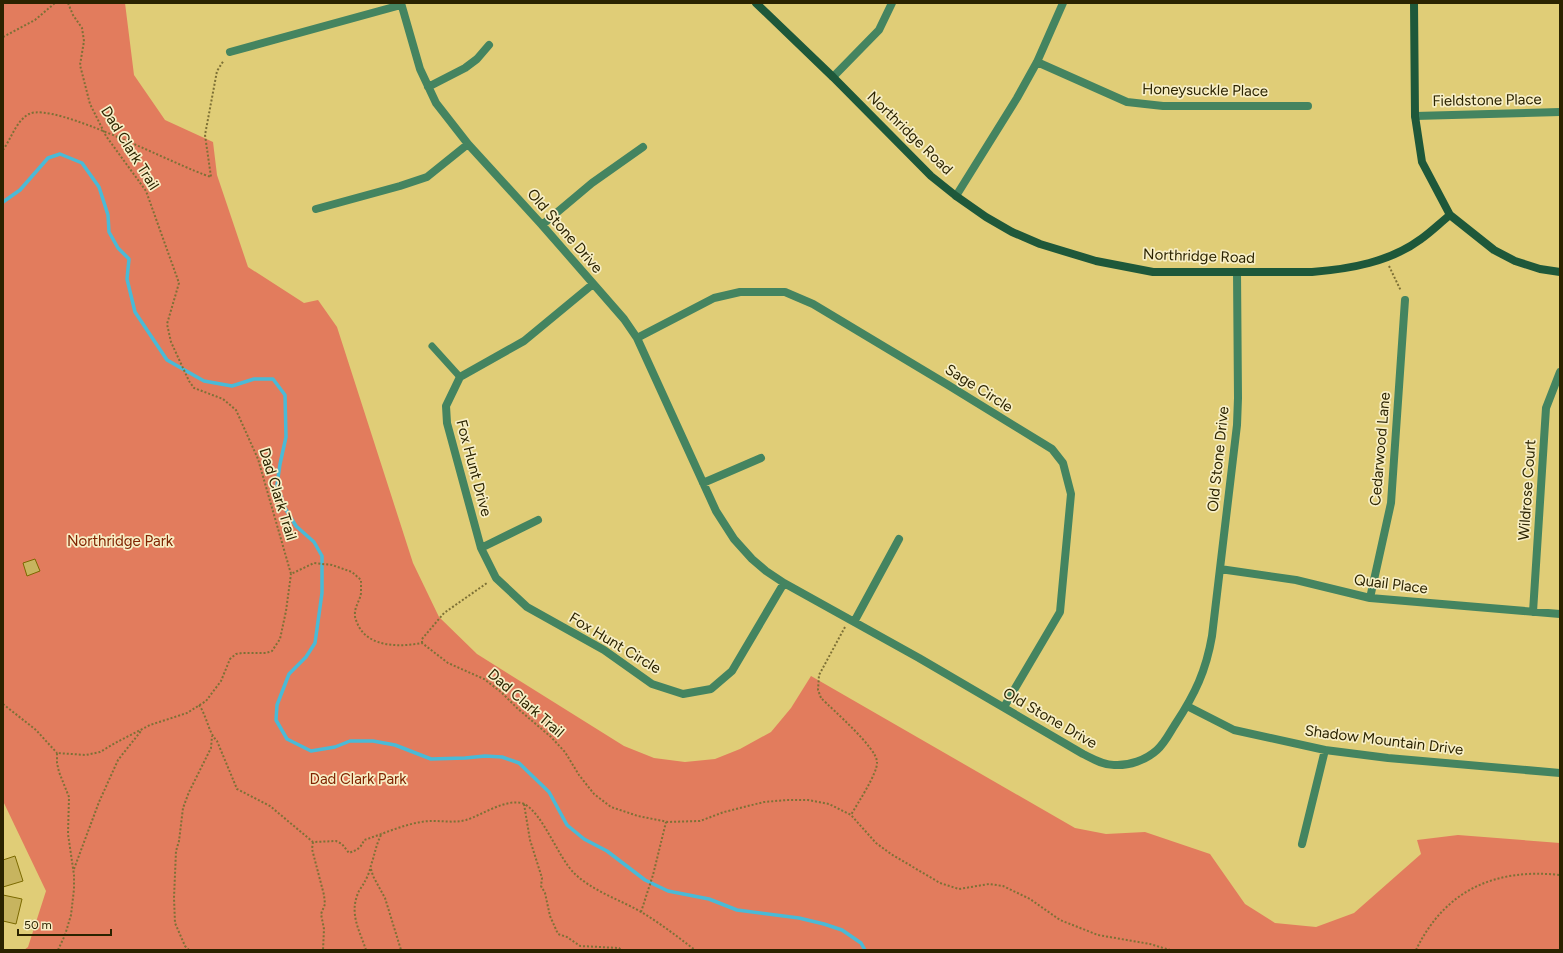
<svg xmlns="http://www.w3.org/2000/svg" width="1563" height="953" font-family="Figtree,sans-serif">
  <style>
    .green { fill: #e27c5d }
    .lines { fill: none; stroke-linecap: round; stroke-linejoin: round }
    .stream { stroke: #4abad6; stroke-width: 3.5 }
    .building { fill: #c7b45f; stroke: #7b6900 }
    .path { stroke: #7d7036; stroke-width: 2; stroke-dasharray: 2 2; stroke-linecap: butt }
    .lane { stroke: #448460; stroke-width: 7 }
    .street { stroke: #448460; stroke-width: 8 }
    .secondary { stroke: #1e583a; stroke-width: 8 }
    .labels { text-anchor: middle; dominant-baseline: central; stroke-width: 3.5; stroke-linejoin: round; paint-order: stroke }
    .street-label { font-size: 15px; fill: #2b2300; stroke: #f7eec5 }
    .park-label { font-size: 15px; fill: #802402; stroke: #f7eec5 }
  </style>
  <rect width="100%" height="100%" fill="#e0cd77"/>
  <!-- green -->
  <path class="green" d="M 3,3 L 125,3 L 134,75 L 165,120 L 213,142 L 217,175 L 248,267 L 304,303 L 318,300 L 337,327 L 413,563 L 439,617 L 477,654 L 624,746 L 654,758 L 685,762 L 715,759 L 740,749 L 771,732 L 791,708 L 811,676 L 1075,828 L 1106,834 L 1145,832 L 1210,854 L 1245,904 L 1275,923 L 1316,927 L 1354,913 L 1421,854 L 1417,840 L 1458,835 L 1560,843 L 1560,950 L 24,950 L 28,947 L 46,891 L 3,801 Z"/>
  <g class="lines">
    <!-- stream -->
    <path class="stream" d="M 3,202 L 20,190 L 48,158 L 60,154 L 82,163 L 99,187 L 108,215 L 109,232 L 118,248 L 129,259 L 127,279 L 135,312 L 167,360 L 204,381 L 232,386 L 254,379 L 273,379 L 285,395 L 286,437 L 280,464 L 277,485 L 285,508 L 296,526 L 314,542 L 322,556 L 322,593 L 315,643 L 306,657 L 289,674 L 277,705 L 276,720 L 287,739 L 311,751 L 335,747 L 350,741 L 373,741 L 395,745 L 431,759 L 465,758 L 485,756 L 502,757 L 519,763 L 549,792 L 567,825 L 584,839 L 607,851 L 645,880 L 668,891 L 709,899 L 737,910 L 799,918 L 824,924 L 842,930 L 861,943 L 865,950"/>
  </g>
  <!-- building -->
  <path class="building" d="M 35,559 L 40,571 L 27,576 L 23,563 Z
    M 15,856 L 23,881 L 3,887 L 3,860 Z
    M 3,895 L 22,899 L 16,924 L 3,921 Z"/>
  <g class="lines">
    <!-- path -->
    <path class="path" d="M 68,3 L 73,15 L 82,28 L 84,41 L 80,65 L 90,104 L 106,136 L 146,191 L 179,283 L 167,324 L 171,342 L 189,381 L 194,388 L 223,399 L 236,410 L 258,459 L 291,574 L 314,563 L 332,565 L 352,572 L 361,580 C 361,584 361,589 361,593 C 360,601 354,607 355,616 C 355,619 357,622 358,625 C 369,648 401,647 422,643 L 448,663 L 484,679 L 501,692 L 517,708 L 551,737 L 565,752 L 579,775 L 594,794 L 611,807 L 638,816 L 668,822 L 700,821 L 724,812 L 764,802 L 787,800 L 808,800 L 829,804 L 851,815 L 876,843 L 891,854 L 940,883 L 959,889 L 989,884 L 1003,886 L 1030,899 L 1060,920 L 1098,935 L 1150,944 L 1170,950
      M 3,37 L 35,20 L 55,3
      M 3,150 C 11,139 16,121 29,114 C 55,101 178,167 211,177 L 205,135 L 217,71 L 224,60
      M 1389,266 L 1401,291
      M 845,627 L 819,675 L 818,690 L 821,698 C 833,710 877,748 877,762 C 878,773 857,804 851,815
      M 422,643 L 422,639 L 444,613 L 487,583
      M 3,704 L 36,730 L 57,753
      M 199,705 C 207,716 208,732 217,741 L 237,789 L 270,806 L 313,842 L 336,841 L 342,844 L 349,853 C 357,850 361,848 364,840 C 383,834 402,825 421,822 C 437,819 451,824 466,820 C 482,815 508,797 524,804 C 543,813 558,858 575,874 C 594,892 621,900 643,913 C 661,924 678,937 695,950
      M 524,804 L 530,840 L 542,878 L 541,886 L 545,893 L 550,916 L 558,934 L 567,937 L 580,946 L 619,948 L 621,950
      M 313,842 L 312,849 L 324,895 L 325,904 L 321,914 L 324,929 L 323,950
      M 74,869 L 99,802 L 118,760 L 141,731
      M 371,869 L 373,876 L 385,898 L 401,950
      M 641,912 L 653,875 L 666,822
      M 58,950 L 65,935 L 71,915 L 74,889 L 74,875 L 68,834 L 69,797 L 59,772 L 57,763 L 57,753 L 86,755 L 100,752 L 117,742 L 150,725 L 187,713 L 206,701 L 221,681 L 230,659 L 236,654 L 242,653 L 266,653 L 272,651 L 280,639 L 286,611 L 291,574
      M 189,950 L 185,946 L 175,923 L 174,898 L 176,851 L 179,841 L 183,808 L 189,792 L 211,748 L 212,736
      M 366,950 C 360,932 350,915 357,896 C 358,891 362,887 364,883 C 367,878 370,871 371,865 C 375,854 376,844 382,833
      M 1416,950 C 1445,890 1495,868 1560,875"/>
    <!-- lane -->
    <path class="lane" d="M 432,346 L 460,377"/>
    <!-- street -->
    <path class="street" d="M 401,3 L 420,69 L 436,103 L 468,144 L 542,225 L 624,319 L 637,338 L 716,511 L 734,539 L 752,559 L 766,571 L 784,583 L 919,658 L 1083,754 C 1093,759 1103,765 1114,765 C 1129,766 1146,760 1157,750 C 1165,743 1170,732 1176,723 C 1195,694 1206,671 1212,636 L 1237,425 L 1238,398 L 1237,272
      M 230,52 L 401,5
      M 1037,62 L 1127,102 L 1163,106 L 1308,106
      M 833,77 L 879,30 L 892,3
      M 428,87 L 465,68 L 477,59 L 489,45
      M 1415,116 L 1560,112
      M 956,196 L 1017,98 L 1037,62 L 1063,3
      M 316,209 L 400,186 L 427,177 L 468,144
      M 542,225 L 592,183 L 643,147
      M 593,284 L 524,341 L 460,377 L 446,406 L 447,423 L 481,548 L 496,578 L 527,607 L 604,650 L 652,684 L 683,694 L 711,689 L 732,671 L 784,583
      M 637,338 L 714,298 L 740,292 L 785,292 L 813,304 L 948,385 L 1052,449 L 1063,463 L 1071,494 L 1060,612 L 1004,707
      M 703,483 L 761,458
      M 481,548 L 538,520
      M 1220,569 L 1296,580 L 1370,598 L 1560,614
      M 1370,598 L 1391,503 L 1405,300
      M 1533,612 L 1546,408 L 1560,372
      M 854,622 L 899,539
      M 1187,706 L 1234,730 L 1325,750 L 1388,758 L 1560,773
      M 1302,844 L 1325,750"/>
    <!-- secondary -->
    <path class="secondary" d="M 756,3 L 833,77 L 931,176 L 956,196 L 986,217 L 1012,232 L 1040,244 L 1096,261 L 1153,272 L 1312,272 C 1350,269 1390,262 1421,239 C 1431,232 1440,223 1450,215
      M 1414,3 L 1415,116 L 1422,162 L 1450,215 L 1494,250 L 1515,261 L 1540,269 L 1560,272"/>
  </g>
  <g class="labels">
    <!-- street labels -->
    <g class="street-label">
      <text transform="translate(1205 90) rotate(1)">Honeysuckle Place</text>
      <text transform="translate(1487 100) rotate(-1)">Fieldstone Place</text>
      <text transform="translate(910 133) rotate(44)">Northridge Road</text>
      <text transform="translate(130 148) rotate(58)">Dad Clark Trail</text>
      <text transform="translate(565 231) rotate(49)">Old Stone Drive</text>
      <text transform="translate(1199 256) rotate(2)">Northridge Road</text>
      <text transform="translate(979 388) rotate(32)">Sage Circle</text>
      <text transform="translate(1380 449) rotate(-85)">Cedarwood Lane</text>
      <text transform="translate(1218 459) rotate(-84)">Old Stone Drive</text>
      <text transform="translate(474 468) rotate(75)">Fox Hunt Drive</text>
      <text transform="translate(1527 490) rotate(-86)">Wildrose Court</text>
      <text transform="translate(278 494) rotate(73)">Dad Clark Trail</text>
      <text transform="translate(1391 584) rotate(7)">Quail Place</text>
      <text transform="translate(615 643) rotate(31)">Fox Hunt Circle</text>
      <text transform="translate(526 703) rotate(41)">Dad Clark Trail</text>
      <text transform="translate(1050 718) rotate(30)">Old Stone Drive</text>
      <text transform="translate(1384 740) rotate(7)">Shadow Mountain Drive</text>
    </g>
    <!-- park labels -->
    <g class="park-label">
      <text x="120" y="541">Northridge Park</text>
      <text x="358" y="779">Dad Clark Park</text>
    </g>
  </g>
  <!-- border -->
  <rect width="1563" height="953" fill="none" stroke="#2b2300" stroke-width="8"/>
  <!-- scale -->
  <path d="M18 929v6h93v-6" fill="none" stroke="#2b2300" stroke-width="2"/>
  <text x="24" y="929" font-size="12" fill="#2b2300" stroke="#f7eec5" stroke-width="3" paint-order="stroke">50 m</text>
</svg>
